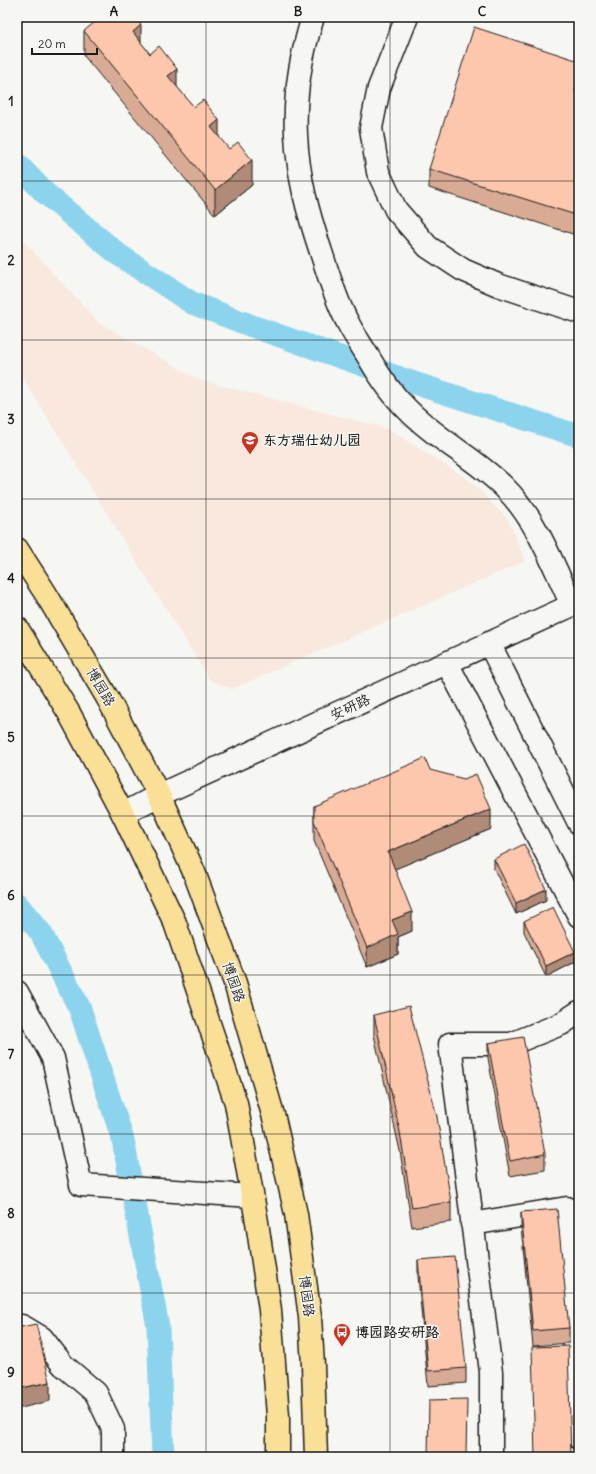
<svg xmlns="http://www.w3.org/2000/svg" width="596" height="1474" font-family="Delius,'LXGW WenKai TC',sans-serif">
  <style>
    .built { fill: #f8e8dd }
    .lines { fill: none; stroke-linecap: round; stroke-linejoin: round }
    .canal { stroke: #8cd4ed; stroke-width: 23 }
    .minor-casing { stroke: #1c1c1c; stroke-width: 25 }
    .major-casing { stroke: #1c1c1c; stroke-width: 25 }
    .minor { stroke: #f6f6f2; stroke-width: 22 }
    .major { stroke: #fadf96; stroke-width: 22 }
    .wall { fill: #d9ab94; stroke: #1c1c1c }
    .shaded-wall { fill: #b08b78; stroke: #1c1c1c }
    .building { fill: #fcc7ac; stroke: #1c1c1c }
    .grid { fill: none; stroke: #1c1c1c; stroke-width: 1; stroke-opacity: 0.55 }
    .labels { text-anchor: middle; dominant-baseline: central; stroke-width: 3; stroke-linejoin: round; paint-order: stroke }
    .poi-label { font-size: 14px; font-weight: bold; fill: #1c1c1c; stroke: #f6f6f2; text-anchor: start }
    .street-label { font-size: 14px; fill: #1c1c1c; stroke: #f6f6f2 }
    .neatline { fill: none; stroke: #1c1c1c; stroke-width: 1.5 }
    .grid-label { font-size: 13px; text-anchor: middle; font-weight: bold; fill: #1c1c1c }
  </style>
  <rect width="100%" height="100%" fill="#f6f6f2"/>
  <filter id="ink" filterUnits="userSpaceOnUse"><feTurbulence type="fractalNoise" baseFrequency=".025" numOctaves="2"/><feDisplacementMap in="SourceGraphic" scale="8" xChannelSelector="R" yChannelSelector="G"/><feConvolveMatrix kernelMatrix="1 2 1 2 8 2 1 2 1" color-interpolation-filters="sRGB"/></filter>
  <g filter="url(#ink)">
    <!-- built -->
    <path class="built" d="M 17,234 L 98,322 L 199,380 L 388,429 L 470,481 L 508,520 L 525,561 L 232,689 L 210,680 L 17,368 Z"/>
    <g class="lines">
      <!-- canal -->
      <path class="canal" d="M 17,164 L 45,193 L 119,255 L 192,303 L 252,326 L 420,385 L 579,436
        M 17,904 L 41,933 L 80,1009 L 123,1140 L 158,1327 L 163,1457"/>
      <defs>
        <path id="minor" d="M 313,17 C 301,55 294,95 296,135 C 298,177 308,213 321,252 C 329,276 336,301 348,323 C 354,335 362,346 369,358 C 380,377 392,395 408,410 C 437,440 475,458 504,487 C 537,519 553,565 572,605
          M 407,17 L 379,88 L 371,128 L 378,172 L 396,210 L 428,247 L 463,270 L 498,285 L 579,312
          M 489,643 L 579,823
          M 447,663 L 579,916
          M 123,814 L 159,795 L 579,602
          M 17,992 L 53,1058 L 81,1185 L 252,1196
          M 472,1224 L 567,1208 L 579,1438
          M 17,1326 L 22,1326 L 42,1338 L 63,1365 L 96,1393 L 113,1429 L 113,1457
          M 491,1457 L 491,1372 L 450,1044 L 511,1044 L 561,1024 L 579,1012"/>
        <path id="major" d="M 17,549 L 46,594 L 108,699 L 159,795 L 194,872 L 235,983 L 274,1118 L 296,1214 L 310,1317 L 313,1365 L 316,1457
          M 17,628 L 69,713 L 123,814 L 175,923 L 236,1103 L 257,1222 L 270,1310 L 278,1416 L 278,1457"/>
      </defs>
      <!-- minor casing -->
      <use href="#minor" class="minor-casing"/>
      <!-- major casing -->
      <use href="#major" class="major-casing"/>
      <!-- minor -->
      <use href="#minor" class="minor"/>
      <!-- major -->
      <use href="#major" class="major"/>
    </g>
    <!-- wall -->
    <path class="wall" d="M 84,31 L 141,43 L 219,138 L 252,185 L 215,215 L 84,56 Z
      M 579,61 L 579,236 L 429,188 L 429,169 Z
      M 430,770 L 491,829 L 394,869 L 412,931 L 398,937 L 398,954 L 367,967 L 314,841 L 314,806 Z
      M 494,859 L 546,900 L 516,914 L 494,869 Z
      M 524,921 L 575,962 L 546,977 L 524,932 Z
      M 374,1015 L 451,1202 L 451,1222 L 412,1227 L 400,1151 L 374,1035 Z
      M 488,1043 L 545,1154 L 545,1170 L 510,1176 L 488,1058 Z
      M 521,1212 L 569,1328 L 569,1343 L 533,1346 L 521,1227 Z
      M 418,1260 L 466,1368 L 466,1383 L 428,1386 L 418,1276 Z"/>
    <!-- shaded-wall -->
    <path class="shaded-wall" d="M 141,25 L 141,50 L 133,32 Z
      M 177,69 L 177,94 L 168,76 Z
      M 579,77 L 579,96 L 575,91 Z
      M 219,120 L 219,145 L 211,127 Z
      M 252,160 L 252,185 L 215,215 L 215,190 Z
      M 491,809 L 491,829 L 388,872 L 388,852 Z
      M 546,889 L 546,900 L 516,914 L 516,903 Z
      M 412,912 L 412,931 L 398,937 L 398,954 L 367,967 L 367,948 L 392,920 Z
      M 575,952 L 575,962 L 546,977 L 546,966 Z
      M 50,1382 L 50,1401 L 17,1409 L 17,1389 Z"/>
    <!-- building -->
    <path class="building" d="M 101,17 L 135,17 L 141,25 L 133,32 L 150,54 L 159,46 L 177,69 L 168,76 L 194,107 L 203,100 L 219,120 L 211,127 L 229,149 L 238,142 L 252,160 L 215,190 L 84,31 Z
      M 474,27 L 579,61 L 579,77 L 575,91 L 579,92 L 579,216 L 429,169 Z
      M 425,758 L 430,770 L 464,779 L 476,774 L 491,809 L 388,852 L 412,912 L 392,920 L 398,934 L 367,948 L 314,821 L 314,806 Z
      M 524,844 L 546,889 L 516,903 L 494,859 Z
      M 553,907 L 575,952 L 546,966 L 524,921 Z
      M 409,1006 L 437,1117 L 451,1202 L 412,1208 L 400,1132 L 374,1015 Z
      M 523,1037 L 545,1154 L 510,1161 L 488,1043 Z
      M 557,1209 L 569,1328 L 533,1331 L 521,1212 Z
      M 455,1257 L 466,1368 L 428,1371 L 418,1260 Z
      M 36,1324 L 50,1382 L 17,1389 L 17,1328 Z
      M 568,1346 L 571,1457 L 535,1457 L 532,1347 Z
      M 467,1399 L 466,1457 L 428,1457 L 429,1400 Z"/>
  </g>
  <!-- grid -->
  <path class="grid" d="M 206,17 L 206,1457M 390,17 L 390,1457M 17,181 L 579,181M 17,340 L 579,340M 17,499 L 579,499M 17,658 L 579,658M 17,816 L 579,816M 17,975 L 579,975M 17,1134 L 579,1134M 17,1293 L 579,1293"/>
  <!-- icons -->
  <defs>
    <symbol id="school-pin" viewBox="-11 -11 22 30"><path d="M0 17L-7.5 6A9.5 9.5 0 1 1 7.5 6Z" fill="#c8321e" stroke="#f6f6f2"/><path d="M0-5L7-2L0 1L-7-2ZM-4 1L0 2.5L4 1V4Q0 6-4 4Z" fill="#fff"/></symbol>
    <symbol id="bus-pin" viewBox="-11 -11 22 30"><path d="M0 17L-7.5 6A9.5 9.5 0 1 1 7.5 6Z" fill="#c8321e" stroke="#f6f6f2"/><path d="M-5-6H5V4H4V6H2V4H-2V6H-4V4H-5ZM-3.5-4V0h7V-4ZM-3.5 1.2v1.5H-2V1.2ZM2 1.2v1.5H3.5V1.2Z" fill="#fff"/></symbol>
  </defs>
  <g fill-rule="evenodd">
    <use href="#school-pin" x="240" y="430" width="20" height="27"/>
    <use href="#bus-pin" x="332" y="1322" width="20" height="27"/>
  </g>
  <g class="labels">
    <!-- poi labels -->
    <g class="poi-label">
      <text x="263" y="440">东方瑞仕幼儿园</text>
      <text x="355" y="1332">博园路安研路</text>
    </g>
    <!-- street labels -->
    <g class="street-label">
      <text transform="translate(101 687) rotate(60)">博园路</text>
      <text transform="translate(350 707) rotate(-25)">安研路</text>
      <text transform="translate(234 982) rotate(71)">博园路</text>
      <text transform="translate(307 1296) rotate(83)">博园路</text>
    </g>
  </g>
  <!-- margin -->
  <rect width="596" height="1474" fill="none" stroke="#f6f6f2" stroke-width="44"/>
  <!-- scale -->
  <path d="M32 48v6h65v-6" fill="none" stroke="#1c1c1c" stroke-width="2"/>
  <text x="38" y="48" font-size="12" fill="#1c1c1c" stroke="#f6f6f2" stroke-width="3" paint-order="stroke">20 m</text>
  <rect x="22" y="22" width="552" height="1430" class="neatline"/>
  <g class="grid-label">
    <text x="114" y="16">A</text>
    <text x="298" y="16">B</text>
    <text x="482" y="16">C</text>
    <text x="11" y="106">1</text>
    <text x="11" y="265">2</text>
    <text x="11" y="424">3</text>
    <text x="11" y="583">4</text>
    <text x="11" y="742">5</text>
    <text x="11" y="900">6</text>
    <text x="11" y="1059">7</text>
    <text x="11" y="1218">8</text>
    <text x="11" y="1377">9</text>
  </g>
</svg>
